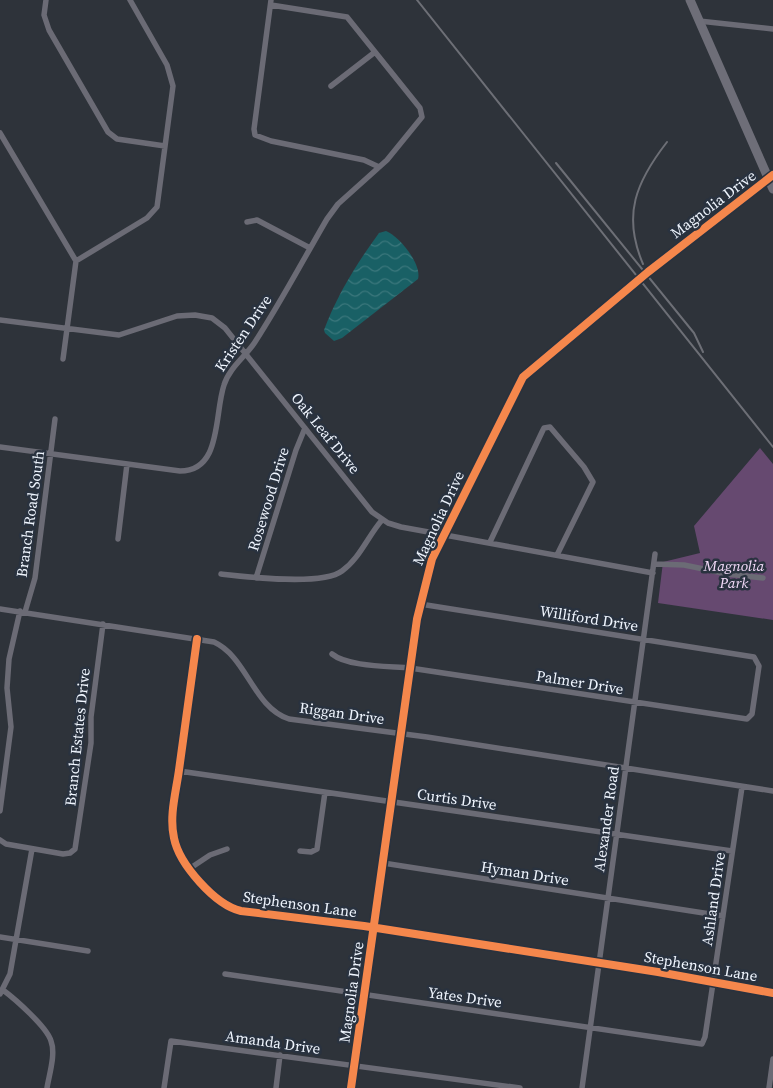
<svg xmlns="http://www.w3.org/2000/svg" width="773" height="1088" font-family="'Source Serif 4',serif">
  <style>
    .park { fill: #664970 }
    .water { fill: url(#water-waves) }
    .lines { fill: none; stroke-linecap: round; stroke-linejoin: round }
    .minor { stroke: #6b6b75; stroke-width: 5.5 }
    .tertiary { stroke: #6b6b75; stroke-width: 8 }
    .secondary { stroke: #6e6e78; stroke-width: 9 }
    .rail { stroke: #6d6f76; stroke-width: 2 }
    .cycleway-casing { stroke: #29323f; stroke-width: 11 }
    .cycleway { stroke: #f5874c; stroke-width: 8 }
    .labels { text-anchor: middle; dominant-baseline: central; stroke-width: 5; stroke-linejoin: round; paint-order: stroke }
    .street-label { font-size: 15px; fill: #eff5fe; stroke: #29323f }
    .park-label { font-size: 15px; font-style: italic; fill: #f3dbf9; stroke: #29323f }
  </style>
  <defs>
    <pattern id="water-waves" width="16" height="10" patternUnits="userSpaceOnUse" patternTransform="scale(1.25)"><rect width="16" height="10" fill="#196065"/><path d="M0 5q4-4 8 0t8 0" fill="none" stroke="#3b777c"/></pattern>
  </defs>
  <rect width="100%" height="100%" fill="#2e333a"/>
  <!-- park -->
  <path class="park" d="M 760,448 L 773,464 L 773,620 L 658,603 L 663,562 L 700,553 L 694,526 Z"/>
  <!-- water -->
  <path class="water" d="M 386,231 C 399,236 422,264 418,279 L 342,338 L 334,341 L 325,333 L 324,330 C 337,295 357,263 379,233 Z"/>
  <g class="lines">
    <!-- minor -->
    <path class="minor" d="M 46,0 L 44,15 L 49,30 L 108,132 L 117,139 L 165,146
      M 271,0 L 254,129 L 255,135 L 271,141 L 364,160 L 379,167
      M 699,21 L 773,29
      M 331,86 L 375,52
      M 0,133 L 76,261
      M 247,222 L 257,220 L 310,248
      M 76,261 L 147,218 L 157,207 L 173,86 L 167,65 L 130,0
      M 0,320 L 119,335 L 177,316 L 195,315 L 212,318 L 225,328 L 372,512 L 388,523 L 401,527 L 653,573
      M 63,359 L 76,261
      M 0,447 L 180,471 C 222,471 214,415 224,385 C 229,368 246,356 255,342 C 281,302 303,260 327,219 L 338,204 L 387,160 L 422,117 L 420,108 L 347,17 L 271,5
      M 118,539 L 127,464
      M 490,542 L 542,432 L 544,428 L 550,427 L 584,467 L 593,482 L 557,555
      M 654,564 L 684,565 L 728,574 L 763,578
      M 221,574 C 247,577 322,586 342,571 C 360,558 368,536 382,520
      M 256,578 L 296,450 L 305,428
      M 0,609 L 214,642 C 247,657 253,707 289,719 L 427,737 L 773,791
      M 25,612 L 35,578 L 55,419
      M 197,639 C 191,683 185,726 179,770 C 176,792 169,816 174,838 C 179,864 215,905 241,911 L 364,926 L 658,972 L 773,993
      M 332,654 C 348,667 389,666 410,668 L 747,719 L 752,714 L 759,666 L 754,657 L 420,604
      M 179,771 L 732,851
      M 0,811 L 11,727 L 7,688 L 9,659 L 20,611
      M 0,840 L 6,844 L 63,854 L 70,853 L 75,849 L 91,743 L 91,717 L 103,624
      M 300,851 L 311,852 L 317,849 L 325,792
      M 383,863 L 723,916
      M 189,869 L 210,855 L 227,849
      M 0,937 L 88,951
      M 225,974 L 702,1044 L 705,1037 L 742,787
      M 3,990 C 15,999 47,1027 51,1041 C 56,1054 49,1075 47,1088
      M 0,994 L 10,974 L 32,849
      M 164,1088 L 171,1041 L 520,1088
      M 276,1088 L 280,1055
      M 582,1088 L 655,554
      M 769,1088 L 773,1059"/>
    <!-- tertiary -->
    <path class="tertiary" d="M 351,1088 L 417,619 L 432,559 L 523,377 L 648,272 L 773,175"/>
    <!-- secondary -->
    <path class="secondary" d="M 690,0 L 773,189"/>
    <!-- rail -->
    <path class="rail" d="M 417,0 L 773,447
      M 556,163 L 694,333 L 703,352
      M 643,264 C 622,215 636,182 667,142"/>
    <defs>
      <path id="cycleway" d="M 197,639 C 191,683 185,726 179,770 C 176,792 169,816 174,838 C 179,864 215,905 241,911 L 364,926 L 658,972 L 773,993
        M 351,1088 L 417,619 L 432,559 L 523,377 L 648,272 L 773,175"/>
    </defs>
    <!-- cycleway casing -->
    <use href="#cycleway" class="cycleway-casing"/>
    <!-- cycleway -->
    <use href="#cycleway" class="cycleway"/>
  </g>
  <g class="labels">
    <!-- street labels -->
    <g class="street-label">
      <text transform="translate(713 204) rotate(-37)">Magnolia Drive</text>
      <text transform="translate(243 333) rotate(-56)">Kristen Drive</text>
      <text transform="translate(326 433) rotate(51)">Oak Leaf Drive</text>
      <text transform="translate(268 499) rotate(-73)">Rosewood Drive</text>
      <text transform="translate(30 514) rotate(-82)">Branch Road South</text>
      <text transform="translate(438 518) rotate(-65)">Magnolia Drive</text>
      <text transform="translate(589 618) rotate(9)">Williford Drive</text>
      <text transform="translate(580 682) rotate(9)">Palmer Drive</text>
      <text transform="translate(342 713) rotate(8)">Riggan Drive</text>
      <text transform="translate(77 737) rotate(-84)">Branch Estates Drive</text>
      <text transform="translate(457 799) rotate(8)">Curtis Drive</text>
      <text transform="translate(606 819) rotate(-82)">Alexander Road</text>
      <text transform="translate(525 873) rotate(9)">Hyman Drive</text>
      <text transform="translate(713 899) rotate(-82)">Ashland Drive</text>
      <text transform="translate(300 904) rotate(8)">Stephenson Lane</text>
      <text transform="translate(701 966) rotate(10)">Stephenson Lane</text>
      <text transform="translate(351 992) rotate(-82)">Magnolia Drive</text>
      <text transform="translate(465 997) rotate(8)">Yates Drive</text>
      <text transform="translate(273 1042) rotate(8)">Amanda Drive</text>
    </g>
    <!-- park labels -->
    <g class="park-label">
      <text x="734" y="565">Magnolia<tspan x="734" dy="17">Park</tspan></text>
    </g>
  </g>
</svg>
